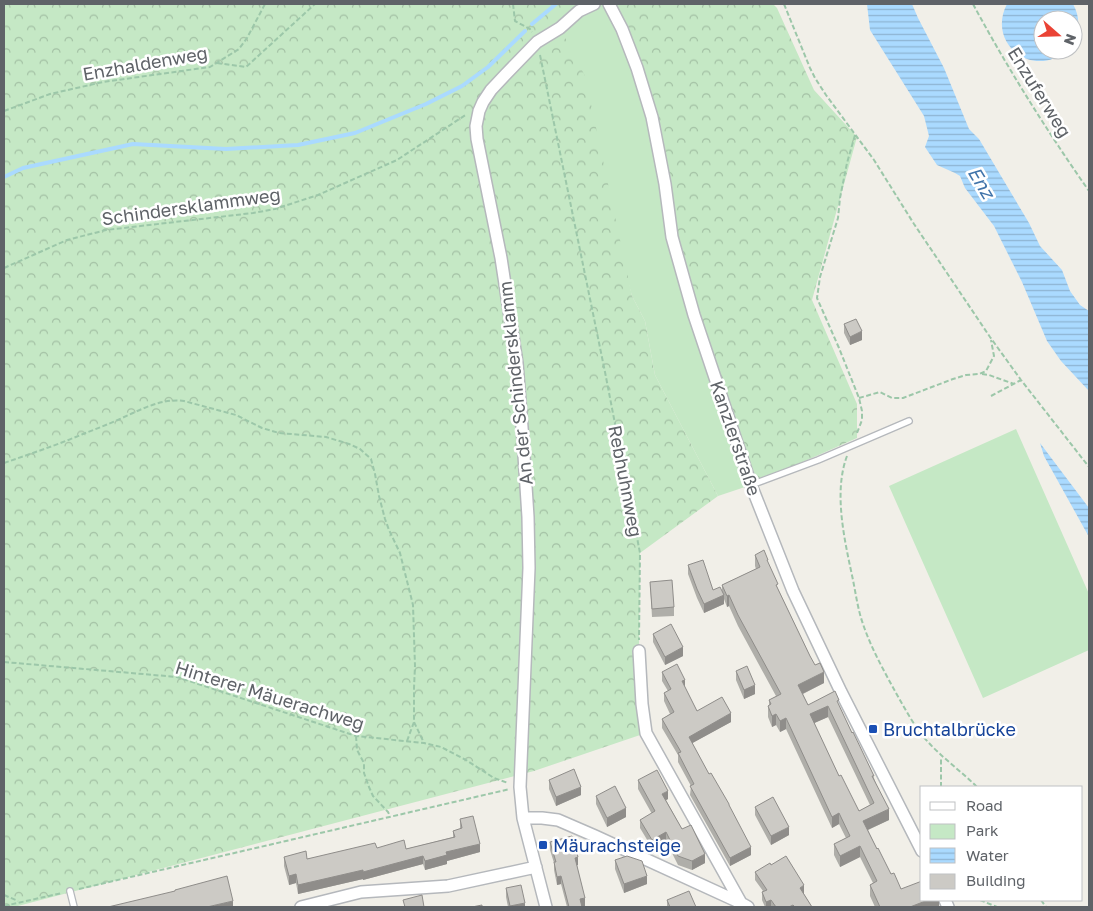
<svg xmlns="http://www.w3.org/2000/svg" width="1093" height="911" font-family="'Golos Text',sans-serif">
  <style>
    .green { fill: #c5e8c5 }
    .forest { fill: url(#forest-crowns) }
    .water { fill: url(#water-rules) }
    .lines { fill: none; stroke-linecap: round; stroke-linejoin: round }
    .stream { stroke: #aadaff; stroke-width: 4 }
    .lane-casing { stroke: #b5b8bc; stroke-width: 8 }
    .street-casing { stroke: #b5b8bc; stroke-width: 14 }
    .path { stroke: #9cc7a9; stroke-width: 2; stroke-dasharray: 5 2.5; stroke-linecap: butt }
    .lane { stroke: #fff; stroke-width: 5.5 }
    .street { stroke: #fff; stroke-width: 11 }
    .wall { fill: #afaea9; fill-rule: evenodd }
    .shaded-wall { fill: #8f8d8a }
    .building { fill: #cccac5; stroke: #8f8d8a; fill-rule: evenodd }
    .transit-dot { fill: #1a4fb4; stroke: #fff; stroke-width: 2 }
    .labels { text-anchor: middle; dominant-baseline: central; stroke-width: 5; stroke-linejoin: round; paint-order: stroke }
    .street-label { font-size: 18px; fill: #5f6368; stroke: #fff }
    .transit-label { font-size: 18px; fill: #164399; stroke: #fff; text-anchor: start }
    .water-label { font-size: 19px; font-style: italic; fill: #4174aa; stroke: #fff }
  </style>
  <defs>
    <pattern id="forest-crowns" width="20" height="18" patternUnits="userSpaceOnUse" patternTransform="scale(1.25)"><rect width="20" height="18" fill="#c5e8c5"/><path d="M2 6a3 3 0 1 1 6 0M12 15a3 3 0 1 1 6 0" fill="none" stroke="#a3c0a4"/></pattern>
    <pattern id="water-rules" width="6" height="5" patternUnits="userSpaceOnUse" patternTransform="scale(1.25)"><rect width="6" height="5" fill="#aadaff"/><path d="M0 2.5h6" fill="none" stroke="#8eb4d2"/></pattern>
  </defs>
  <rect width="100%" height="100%" fill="#f1efe8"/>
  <!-- green -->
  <path class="green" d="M 594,4 L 609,4 L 622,29 L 751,485 L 718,496 L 655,375 L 645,321 L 632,296 L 560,28 Z
    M 1016,429 L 1089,594 L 1089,650 L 983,698 L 889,486 Z"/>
  <!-- forest -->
  <path class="forest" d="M 4,4 L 594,4 L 560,28 L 585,76 L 632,296 L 645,321 L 655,375 L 718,496 L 640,553 L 639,651 L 646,733 L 534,771 L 14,907 L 4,907 Z
    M 609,4 L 773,4 L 777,8 L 814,90 L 857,137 L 812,300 L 857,404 L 857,438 L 751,485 L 694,315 L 652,117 Z"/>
  <!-- water -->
  <path class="water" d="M 867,4 L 912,4 L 918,18 L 944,68 L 969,129 L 979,139 L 1029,223 L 1040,246 L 1062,270 L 1070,291 L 1080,305 L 1089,311 L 1089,391 L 1061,361 L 1047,341 L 1022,282 L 994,226 L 965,188 L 960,176 L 955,173 L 937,165 L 925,147 L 929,136 L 924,116 L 870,30 Z
    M 1007,4 L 1073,4 C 1080,17 1080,29 1073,42 L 1073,20 L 1043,20 L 1043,50 L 1067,50 C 1034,80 986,44 1007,4 Z
    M 1040,443 L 1089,508 L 1089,537 L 1044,456 Z"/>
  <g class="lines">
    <!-- stream -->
    <path class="stream" d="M 532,24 L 556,4
      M 4,177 L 23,168 L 133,144 L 226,149 L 298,145 L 355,133 L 426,104 L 462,86 L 488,67 L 525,31"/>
    <defs>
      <path id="lane" d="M 751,485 L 818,460 L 909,421
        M 70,891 L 74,907"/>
      <path id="street" d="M 609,4 L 622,29 L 637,68 L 652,117 L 665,184 L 672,237 L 694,315 L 751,485 L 793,591 L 841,692 L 922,851
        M 639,651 L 642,704 L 646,733 L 741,903
        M 523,818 L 542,818 L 558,820 L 595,836 L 741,903 L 748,907
        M 945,900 L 948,907
        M 301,907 L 361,892 L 448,886 L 536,867
        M 546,907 L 523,818 L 520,787 L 529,568 L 528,517 L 523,440 L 517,363 L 501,258 L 477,139 L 476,126 L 479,111 L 483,102 L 491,90 L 506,74 L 537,42 L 560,28 L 579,11 L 594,4"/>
    </defs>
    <!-- lane casing -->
    <use href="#lane" class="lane-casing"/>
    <!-- street casing -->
    <use href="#street" class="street-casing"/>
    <!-- path -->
    <path class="path" d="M 513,4 L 515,21 L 530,29 L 532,32
      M 784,4 L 810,68 L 815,78 L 826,95 L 874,160 L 914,224 L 990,337 L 1021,380 L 1089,467
      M 973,4 C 1008,69 1047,131 1089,191
      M 540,55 L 605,372 L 640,553 L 639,640
      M 217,63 L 246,67 L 315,4
      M 4,111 L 50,94 L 103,82 L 210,67 L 239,49 L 247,38 L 265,4
      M 855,135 L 847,163 L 840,198 L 838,218 L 820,277 L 817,298 L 839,348 L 859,398 L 862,411 L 862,420 L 857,433
      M 4,268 L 67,240 L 106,230 L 253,213 L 275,209 L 318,195 L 397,160 L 467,114
      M 982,374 L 989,375 L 1014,384
      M 991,396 L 1021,380
      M 859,398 L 880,392 L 892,398 L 903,398 L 953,379 L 966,375 L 979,374 L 986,371 L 994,356 L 991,340
      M 847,456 C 833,493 845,542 853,580 C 856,595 858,610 863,624 C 871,648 884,671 896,693 C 904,707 912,722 922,735 C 938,755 959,769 977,787
      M 4,463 C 30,454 57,445 83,434 C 96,429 109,424 122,418 C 142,409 162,398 184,401 L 236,415 L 262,428 L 279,433 L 326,437 L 349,444 L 360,449 L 371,459 L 375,474 L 379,496 L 385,519 L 389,530 L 400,553 L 413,605 L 415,666 L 414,688 L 414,722 L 424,743
      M 4,662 L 177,677 L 356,736 L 424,743 L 441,747 L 466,760 L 494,778 L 508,783
      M 356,736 L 357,750 L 364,763 L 364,773 L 369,787 L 373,796 L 388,812 L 390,816
      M 407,741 L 414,722
      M 941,787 L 941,757
      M 79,889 L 510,789
      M 4,895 L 18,901
      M 980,900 L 997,907
      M 1041,900 L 1046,907
      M 4,906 L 62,893"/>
    <!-- lane -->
    <use href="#lane" class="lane"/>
    <!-- street -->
    <use href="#street" class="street"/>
  </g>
  <!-- wall -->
  <path class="wall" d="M 844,324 L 862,340 L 850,345 L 844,333 Z
    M 755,555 L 768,563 L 778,589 L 810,656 L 824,683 L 803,694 L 808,705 L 839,707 L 874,778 L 889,820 L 868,830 L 877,849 L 891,874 L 901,889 L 939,900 L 939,906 L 936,907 L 875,907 L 870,896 L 870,885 L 873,883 L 860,857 L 840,867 L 834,855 L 834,844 L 846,838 L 839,824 L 832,828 L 786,729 L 780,732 L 776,725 L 772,727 L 768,717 L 768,706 L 769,705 L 769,700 L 776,696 L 738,626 L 729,606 L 727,607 L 724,599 L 724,604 L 704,613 L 697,598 L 688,574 L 688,565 L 713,590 L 722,592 L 722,585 L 756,569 L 755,566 ZM 828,717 L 870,805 L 859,811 L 839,776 L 814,723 Z
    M 650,582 L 674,607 L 674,616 L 652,617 Z
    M 653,634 L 683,656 L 665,665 L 653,642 Z
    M 736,671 L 755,694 L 744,699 L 736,680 Z
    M 662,672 L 685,688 L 697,711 L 731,722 L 692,743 L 709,774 L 729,806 L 751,855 L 730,866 L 690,795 L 691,786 L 678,762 L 678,755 L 662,728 L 662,719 L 670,714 L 664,701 L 664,693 L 668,691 L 662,681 Z
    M 549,780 L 581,795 L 556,806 L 549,789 Z
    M 638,780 L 668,799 L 666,800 L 682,829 L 705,863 L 692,870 L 678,865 L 666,841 L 652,848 L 640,828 L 640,820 L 652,814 L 638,789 Z
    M 596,796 L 626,817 L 607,827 L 596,804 Z
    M 755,807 L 789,835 L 771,845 L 755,815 Z
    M 460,819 L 480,852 L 447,861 L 447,864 L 425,870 L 423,864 L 363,880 L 363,879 L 298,894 L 296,883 L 289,885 L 284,866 L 284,857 L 307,859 L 377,848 L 406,849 L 453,837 L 453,831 L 460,829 Z
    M 550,842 L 578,865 L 577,865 L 585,906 L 582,907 L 567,907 L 561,884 L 557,885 L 554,870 L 554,863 L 550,850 Z
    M 615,860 L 647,884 L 624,893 L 615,869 Z
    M 771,865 L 804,893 L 804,894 L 812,907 L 765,907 L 762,900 L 762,892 L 763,891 L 755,880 L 755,872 Z
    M 506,888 L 525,907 L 508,907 L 506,897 Z
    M 667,900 L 696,907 L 667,907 Z"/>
  <!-- shaded-wall -->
  <path class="shaded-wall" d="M 862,331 L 862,340 L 850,345 L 850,337 Z
    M 724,595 L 724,604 L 704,613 L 704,604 Z
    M 729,595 L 729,606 L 727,607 L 727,596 Z
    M 683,647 L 683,656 L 665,665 L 665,657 Z
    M 824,672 L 824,683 L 798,696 L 798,685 Z
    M 685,680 L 685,688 L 682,681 Z
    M 755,685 L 755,694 L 744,699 L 744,690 Z
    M 828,706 L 828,717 L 810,725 L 810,714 Z
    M 731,713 L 731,722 L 689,745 L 689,737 Z
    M 776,714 L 776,725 L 772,727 L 772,716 Z
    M 786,718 L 786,729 L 780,732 L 780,721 Z
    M 581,787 L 581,795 L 556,806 L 556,797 Z
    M 668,791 L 668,799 L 662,802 L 662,794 Z
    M 626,808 L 626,817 L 607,827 L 607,818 Z
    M 889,809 L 889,820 L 863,832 L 863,821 Z
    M 839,813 L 839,824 L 832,828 L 832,817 Z
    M 789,827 L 789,835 L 771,845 L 771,836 Z
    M 666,832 L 666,841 L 652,848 L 652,840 Z
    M 480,844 L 480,852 L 447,861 L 447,864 L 425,870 L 425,861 L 446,852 Z
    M 860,846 L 860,857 L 840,867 L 840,856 Z
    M 751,847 L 751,855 L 730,866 L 730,858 Z
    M 705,854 L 705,863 L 692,870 L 692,861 Z
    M 423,856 L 423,864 L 363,880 L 363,872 Z
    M 578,857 L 578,865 L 575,866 L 575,858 Z
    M 363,870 L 363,879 L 298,894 L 298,885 Z
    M 296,874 L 296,883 L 289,885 L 289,876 Z
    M 561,876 L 561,884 L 557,885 L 557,877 Z
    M 647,876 L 647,884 L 624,893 L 624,884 Z
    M 804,885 L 804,893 L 800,896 L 800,888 Z
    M 585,898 L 585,906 L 580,907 L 580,899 Z
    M 771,900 L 771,907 L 766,907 L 766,902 Z
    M 928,900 L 939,900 L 939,906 L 936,907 L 910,907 Z
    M 233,901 L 233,907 L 207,907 Z
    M 525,903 L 525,907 L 510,907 L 510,906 Z"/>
  <!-- building -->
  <path class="building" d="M 856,319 L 862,331 L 850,337 L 844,324 Z
    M 764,550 L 768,560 L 767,560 L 778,584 L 776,585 L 810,656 L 815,665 L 820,663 L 824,672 L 798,685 L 808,705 L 835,691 L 839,700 L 837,701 L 852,733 L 853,732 L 874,776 L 872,776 L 889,809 L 863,821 L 877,849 L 878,848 L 891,874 L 894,873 L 901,889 L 922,881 L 922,900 L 928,900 L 910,907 L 880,907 L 870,885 L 877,881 L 860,846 L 840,856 L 834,844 L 850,836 L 839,813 L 832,817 L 786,718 L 780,721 L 776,714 L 772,716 L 768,706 L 771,704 L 769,700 L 781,694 L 738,615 L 729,595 L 727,596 L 722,585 L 760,567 L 755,555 ZM 828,706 L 874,803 L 859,811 L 841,775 L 839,776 L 810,714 Z
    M 703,560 L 713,590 L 720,587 L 724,595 L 704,604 L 697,589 L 688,565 Z
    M 672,580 L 674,607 L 652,609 L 650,582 Z
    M 671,624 L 683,647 L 665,657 L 653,634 Z
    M 677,664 L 685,680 L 682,681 L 697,711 L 722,697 L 731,713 L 689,737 L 709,774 L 711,773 L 729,804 L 729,805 L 751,847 L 730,858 L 690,786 L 694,784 L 678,753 L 681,752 L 662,719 L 674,712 L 664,693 L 671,689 L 662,672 Z
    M 747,666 L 755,685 L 744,690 L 736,671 Z
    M 574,769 L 581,787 L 556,797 L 549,780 Z
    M 657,770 L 668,791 L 662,794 L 682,829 L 691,825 L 705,854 L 692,861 L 678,856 L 666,832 L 652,840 L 640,820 L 655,811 L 638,780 Z
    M 615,786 L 626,808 L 607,818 L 596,796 Z
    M 773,797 L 789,827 L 771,836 L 755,807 Z
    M 473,816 L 480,844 L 446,852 L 447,855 L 425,861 L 423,856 L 363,872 L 363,870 L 298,885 L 296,874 L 289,876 L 284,857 L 306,851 L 307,859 L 375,843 L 377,848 L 404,840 L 406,849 L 455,837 L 453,831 L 462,828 L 460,819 Z
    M 572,836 L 578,857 L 575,858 L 585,898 L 580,899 L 582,907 L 569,907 L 561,876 L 557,877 L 554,862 L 556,862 L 550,842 Z
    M 627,856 L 642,861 L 647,876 L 624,884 L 615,860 Z
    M 786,856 L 804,885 L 800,888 L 812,907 L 795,907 L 793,905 L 789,907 L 776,907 L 771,900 L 766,902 L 762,892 L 767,890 L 755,872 L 770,863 L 771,865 Z
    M 227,876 L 233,901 L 207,907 L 108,907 L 175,891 L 175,890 Z
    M 521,885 L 525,903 L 510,906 L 506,888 Z
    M 689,891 L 696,907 L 670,907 L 667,900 Z
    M 422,895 L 424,907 L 405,907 L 403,900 Z
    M 482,905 L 482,907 L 472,907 Z"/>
  <!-- markers -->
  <g class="transit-dot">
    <rect x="868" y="724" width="10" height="10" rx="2.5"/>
    <rect x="538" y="840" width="10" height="10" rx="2.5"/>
  </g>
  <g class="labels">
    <!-- street labels -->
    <g class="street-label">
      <text transform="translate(145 63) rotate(-10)">Enzhaldenweg</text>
      <text transform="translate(1040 92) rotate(58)">Enzuferweg</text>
      <text transform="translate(191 206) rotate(-8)">Schindersklammweg</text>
      <text transform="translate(515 383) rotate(-96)">An der Schindersklamm</text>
      <text transform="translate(736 438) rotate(71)">Kanzlerstraße</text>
      <text transform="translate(626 481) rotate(79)">Rebhuhnweg</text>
      <text transform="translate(270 695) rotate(17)">Hinterer Mäuerachweg</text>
    </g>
    <!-- transit labels -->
    <g class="transit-label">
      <text x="883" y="729">Bruchtalbrücke</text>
      <text x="553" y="845">Mäurachsteige</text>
    </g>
    <!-- water labels -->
    <g class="water-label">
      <text transform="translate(982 182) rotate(59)">Enz</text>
    </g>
  </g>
  <!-- border -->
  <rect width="1093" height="911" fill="none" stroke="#5f6368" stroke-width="10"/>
  <!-- legend -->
  <rect x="920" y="786" width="162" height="115" fill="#ffffff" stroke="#bfc1c3"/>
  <rect x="930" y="802" width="25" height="8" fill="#ffffff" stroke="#bfc1c3"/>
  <text x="966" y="811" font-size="15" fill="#5f6368">Road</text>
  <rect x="930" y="824" width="25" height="15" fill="#c5e8c5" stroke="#bfc1c3"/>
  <text x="966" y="836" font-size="15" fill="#5f6368">Park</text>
  <rect x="930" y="848" width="25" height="15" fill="url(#water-rules)" stroke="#bfc1c3"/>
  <text x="966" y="861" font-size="15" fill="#5f6368">Water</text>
  <rect x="930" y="874" width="25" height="15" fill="#cccac5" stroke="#bfc1c3"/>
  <text x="966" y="886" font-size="15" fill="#5f6368">Building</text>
  <!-- north arrow -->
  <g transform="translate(1058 35) rotate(110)"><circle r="24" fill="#ffffff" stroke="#bfc1c3"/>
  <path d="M0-4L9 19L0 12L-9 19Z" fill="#ea4335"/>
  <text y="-8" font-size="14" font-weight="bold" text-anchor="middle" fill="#5f6368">N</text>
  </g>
</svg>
